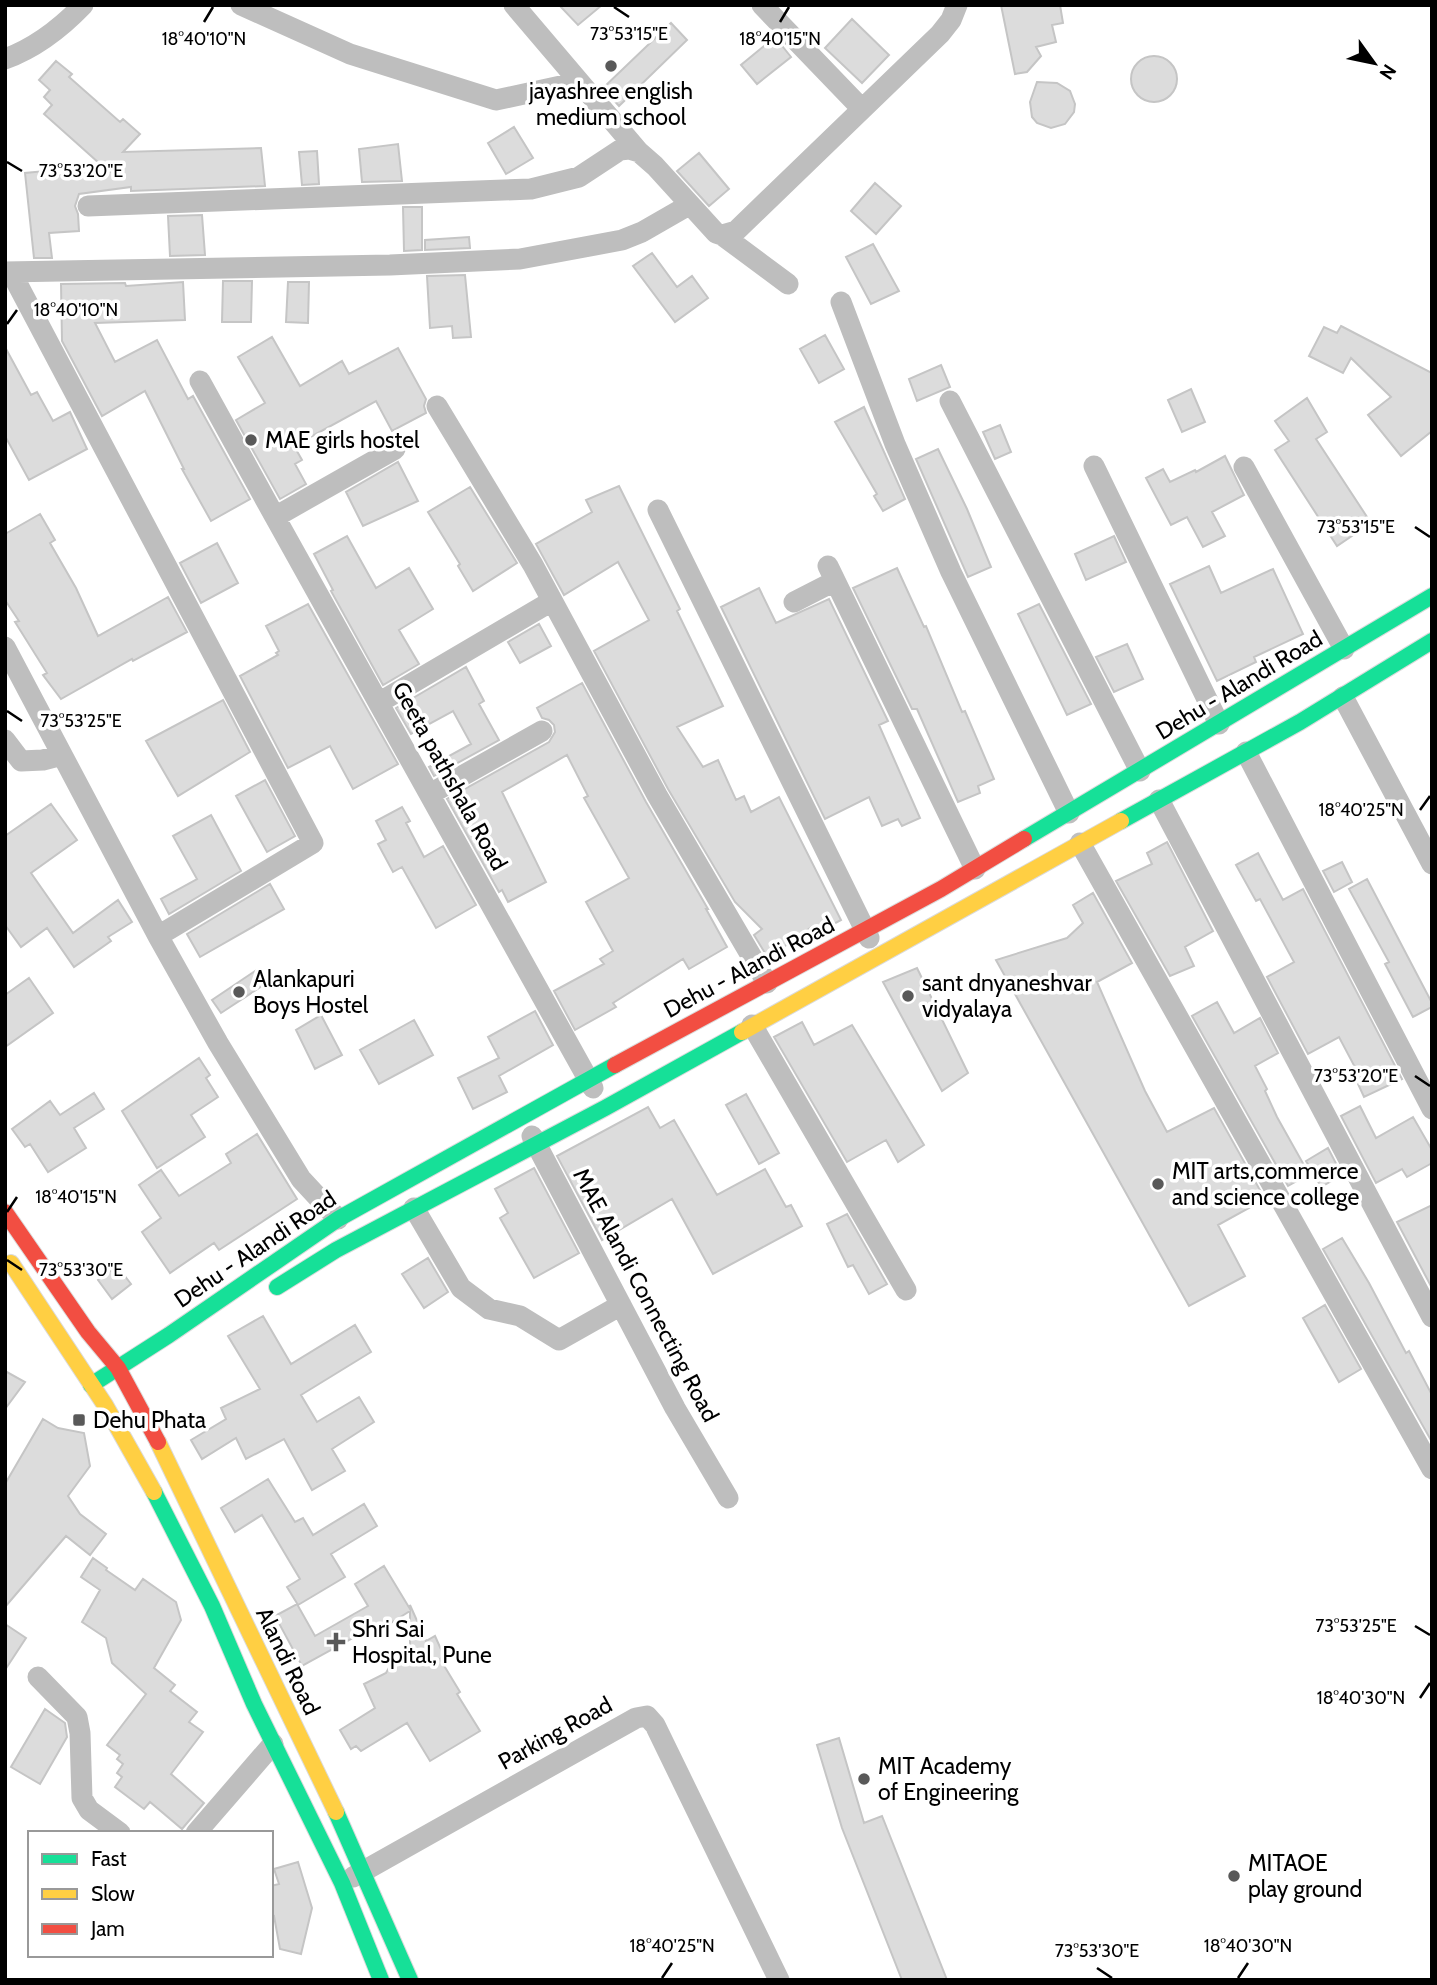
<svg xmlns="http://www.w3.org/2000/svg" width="1437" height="1985" font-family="Cabin,sans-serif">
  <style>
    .building { fill: #dcdcdc; stroke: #c5c5c5; stroke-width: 2 }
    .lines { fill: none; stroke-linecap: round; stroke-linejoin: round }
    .fast-casing { stroke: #dbdbdb; stroke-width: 18 }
    .slow-casing { stroke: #dbdbdb; stroke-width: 18 }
    .jam-casing { stroke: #dbdbdb; stroke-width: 18 }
    .street { stroke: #bebebe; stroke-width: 21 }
    .fast { stroke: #16e098; stroke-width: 16 }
    .slow { stroke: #ffcf43; stroke-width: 16 }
    .jam { stroke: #f24e42; stroke-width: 16 }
    .ticks { fill: none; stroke: #000; stroke-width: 2.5 }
    .poi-dot { fill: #595959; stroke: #fff; stroke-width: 2.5 }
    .labels { text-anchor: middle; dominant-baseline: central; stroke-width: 7; stroke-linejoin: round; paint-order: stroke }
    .poi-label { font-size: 23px; fill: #000; stroke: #fff; text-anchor: start }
    .street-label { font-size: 23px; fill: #000; stroke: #fff }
    .ticks-label { font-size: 18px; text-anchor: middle; fill: #000; stroke: #fff; stroke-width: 7; stroke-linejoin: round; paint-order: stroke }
  </style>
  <rect width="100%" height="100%" fill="#fff"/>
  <!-- building -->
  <path class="building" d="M 559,5 L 602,5 L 578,25 Z
    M 1001,5 L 1060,5 L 1063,23 L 1052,25 L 1056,42 L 1036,47 L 1041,56 L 1027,72 L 1015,74 Z
    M 852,19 L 889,55 L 862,83 L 825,48 Z
    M 671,23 L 687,40 L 619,106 L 603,88 Z
    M 775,37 L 791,57 L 757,84 L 741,65 Z
    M1131 79a23 23 0 1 1 46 0a23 23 0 1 1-46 0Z
    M 56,61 L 72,74 L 69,77 L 120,122 L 123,119 L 140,134 L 123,152 L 261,148 L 265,186 L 131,191 L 131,187 L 79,194 L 75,206 L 78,214 L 79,231 L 49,233 L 52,258 L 34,258 L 25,173 L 45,171 L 45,176 L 109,172 L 44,114 L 52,105 L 44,97 L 50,90 L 39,80 Z
    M 1037,82 L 1057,83 L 1070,91 L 1075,104 L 1074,112 L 1065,124 L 1051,128 L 1037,123 L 1032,117 L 1030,102 Z
    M 514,127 L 533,158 L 506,174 L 488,143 Z
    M 398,144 L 402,181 L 362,182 L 359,149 Z
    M 317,151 L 319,184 L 302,185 L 299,152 Z
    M 699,153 L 729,189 L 709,206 L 677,171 Z
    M 875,183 L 901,206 L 876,234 L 851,211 Z
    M 403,207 L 422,207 L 422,250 L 404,251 Z
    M 202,215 L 205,255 L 170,256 L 168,216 Z
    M 469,237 L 470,248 L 425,250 L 425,240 Z
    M 873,244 L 899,291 L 871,304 L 846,257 Z
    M 652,253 L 677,287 L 692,276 L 708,298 L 675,322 L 633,266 Z
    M 465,275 L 471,337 L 453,338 L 452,326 L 430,328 L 427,276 Z
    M 223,281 L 252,281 L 251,322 L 222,322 Z
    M 183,282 L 185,320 L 95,323 L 115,362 L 157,340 L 188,399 L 193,396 L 250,499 L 211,521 L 182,469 L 184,469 L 145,391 L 102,416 L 62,341 L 61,284 L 125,283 L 126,286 Z
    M 288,282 L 309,282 L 308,323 L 286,322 Z
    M 1341,326 L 1432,373 L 1432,431 L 1401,456 L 1368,415 L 1391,397 L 1351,358 L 1343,373 L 1309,356 L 1324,327 L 1337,333 Z
    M 825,335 L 844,369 L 819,383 L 800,349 Z
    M 272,337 L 300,386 L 342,361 L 349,374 L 398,348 L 426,399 L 424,406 L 426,413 L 392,431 L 376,401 L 294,446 L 302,460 L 295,464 L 306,484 L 280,499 L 236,420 L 265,403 L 238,357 Z
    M 5,347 L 31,395 L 37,392 L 53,421 L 70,412 L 87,449 L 29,480 L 5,436 Z
    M 941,365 L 950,387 L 917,401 L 909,379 Z
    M 1191,389 L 1205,422 L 1182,432 L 1168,400 Z
    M 1307,398 L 1327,432 L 1316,439 L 1371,523 L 1337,546 L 1275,450 L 1289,441 L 1275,421 Z
    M 864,407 L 905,499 L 883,511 L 874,496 L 877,494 L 835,422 Z
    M 1000,425 L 1011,452 L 995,459 L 983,432 Z
    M 938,449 L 967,509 L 991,567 L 968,577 L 916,459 Z
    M 1225,456 L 1244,495 L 1212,512 L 1225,536 L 1203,547 L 1187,517 L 1171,525 L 1146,478 L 1163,469 L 1170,482 L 1195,470 L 1196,472 Z
    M 398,462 L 418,501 L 363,526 L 346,492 Z
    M 619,486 L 680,609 L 677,611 L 723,706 L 677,727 L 703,767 L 718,760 L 736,800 L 744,796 L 751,812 L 779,797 L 841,920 L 817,933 L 813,926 L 768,958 L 754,935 L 762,929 L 735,902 L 668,789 L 594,651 L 649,620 L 618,562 L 564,595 L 536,544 L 592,512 L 586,500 Z
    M 470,487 L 517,563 L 473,591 L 458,566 L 460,564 L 428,512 Z
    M 40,514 L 55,540 L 50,543 L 76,588 L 98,636 L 168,597 L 187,632 L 133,661 L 132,659 L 61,699 L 43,675 L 47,673 L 15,622 L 19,621 L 5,600 L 5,534 Z
    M 347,536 L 376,588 L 409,568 L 433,609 L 399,630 L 419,664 L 383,685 L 331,591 L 333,590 L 314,554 Z
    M 1114,536 L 1126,562 L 1086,580 L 1075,554 Z
    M 217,543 L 238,583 L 201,603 L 180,563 Z
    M 1209,566 L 1221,593 L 1273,569 L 1303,634 L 1254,657 L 1256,662 L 1217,681 L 1170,584 Z
    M 897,568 L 924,627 L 926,626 L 962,712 L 965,711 L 994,779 L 978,786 L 980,793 L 958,802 L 917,709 L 912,709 L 853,588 Z
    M 759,588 L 776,623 L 829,599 L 888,721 L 879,725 L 920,818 L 902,826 L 898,819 L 882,826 L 869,797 L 825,819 L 721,607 Z
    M 308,604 L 398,764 L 353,789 L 330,746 L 288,768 L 240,676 L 278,655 L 276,653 L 279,651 L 266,626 Z
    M 1039,604 L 1091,704 L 1067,715 L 1018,614 Z
    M 539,624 L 551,646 L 520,663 L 508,642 Z
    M 1127,644 L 1143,679 L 1114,692 L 1096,657 Z
    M 466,667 L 484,701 L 479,704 L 499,740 L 434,776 L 429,767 L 471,744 L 453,711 L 411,734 L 396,708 Z
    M 582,683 L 646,802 L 708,909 L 706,909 L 727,947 L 689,969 L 683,959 L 613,1003 L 616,1007 L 575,1030 L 554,991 L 604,964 L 600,959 L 613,951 L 586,902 L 629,878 L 584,798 L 588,796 L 567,755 L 502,792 L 546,882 L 508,902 L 502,890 L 499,892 L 447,799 L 549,742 L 555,732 L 554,725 L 549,720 L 542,718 L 537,708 Z
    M 223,700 L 250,752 L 178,796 L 146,741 Z
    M 265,780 L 295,836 L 267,852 L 236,796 Z
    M 51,804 L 77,840 L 31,873 L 73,933 L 118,900 L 132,922 L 108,937 L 111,941 L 74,967 L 47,928 L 21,947 L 5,925 L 5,836 Z
    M 402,807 L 410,821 L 406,823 L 424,857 L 443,846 L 476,905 L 436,928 L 402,867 L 393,872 L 378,844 L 386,840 L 376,821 Z
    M 211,815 L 241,871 L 169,914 L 161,899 L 197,879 L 173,836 Z
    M 1167,842 L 1213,931 L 1185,947 L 1194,966 L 1170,976 L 1116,881 L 1152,864 L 1147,853 Z
    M 1258,853 L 1283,900 L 1303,889 L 1402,1079 L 1364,1097 L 1353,1073 L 1357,1071 L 1339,1037 L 1308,1054 L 1267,977 L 1294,962 L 1260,899 L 1256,901 L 1236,865 Z
    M 1342,862 L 1352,882 L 1334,892 L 1323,871 Z
    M 1367,879 L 1432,1003 L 1432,1007 L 1413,1017 L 1385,964 L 1389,962 L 1349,889 Z
    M 270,884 L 284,909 L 200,957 L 187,934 Z
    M 1093,893 L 1132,963 L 1097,982 L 1145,1091 L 1167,1132 L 1214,1108 L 1265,1199 L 1218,1225 L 1245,1276 L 1189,1306 L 996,960 L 1067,938 L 1083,923 L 1073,905 Z
    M 917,968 L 968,1073 L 942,1091 L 883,982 Z
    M 258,969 L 265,984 L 221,1013 L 212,1000 Z
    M 29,978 L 53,1013 L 5,1047 L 5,995 Z
    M 1217,1002 L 1234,1033 L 1260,1018 L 1278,1053 L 1255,1066 L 1267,1089 L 1265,1091 L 1277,1117 L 1309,1174 L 1288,1186 L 1192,1016 Z
    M 535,1011 L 553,1045 L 499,1076 L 507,1092 L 473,1109 L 458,1078 L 499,1058 L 488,1037 Z
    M 321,1015 L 342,1055 L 315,1069 L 296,1030 Z
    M 414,1020 L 433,1055 L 379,1084 L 360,1050 Z
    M 802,1022 L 814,1045 L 852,1025 L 924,1145 L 898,1162 L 886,1140 L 847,1162 L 774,1037 Z
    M 199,1058 L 210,1075 L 206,1078 L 218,1097 L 191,1115 L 205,1137 L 157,1168 L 122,1111 Z
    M 94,1093 L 104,1109 L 74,1128 L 86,1148 L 48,1172 L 30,1144 L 25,1147 L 12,1129 L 50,1101 L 60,1115 Z
    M 746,1094 L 779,1153 L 759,1164 L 726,1105 Z
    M 1360,1106 L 1376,1138 L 1413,1117 L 1432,1150 L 1432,1163 L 1407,1177 L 1402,1169 L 1376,1183 L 1341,1116 Z
    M 648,1107 L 660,1128 L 674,1120 L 717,1195 L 765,1169 L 786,1207 L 791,1205 L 802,1226 L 713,1274 L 672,1199 L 602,1240 L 557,1156 Z
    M 257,1134 L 297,1199 L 219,1250 L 214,1243 L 170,1273 L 142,1232 L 161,1218 L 139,1185 L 161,1170 L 179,1196 L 231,1163 L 226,1154 Z
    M 1328,1148 L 1342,1175 L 1321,1187 L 1306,1161 Z
    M 534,1168 L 579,1253 L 534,1278 L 500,1218 L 508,1213 L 495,1189 Z
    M 1432,1205 L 1432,1288 L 1397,1222 Z
    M 847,1214 L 887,1284 L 869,1294 L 853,1265 L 848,1267 L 827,1224 Z
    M 1342,1238 L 1369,1283 L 1406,1353 L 1409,1351 L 1432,1395 L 1432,1442 L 1323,1249 Z
    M 428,1258 L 448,1292 L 424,1308 L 402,1274 Z
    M 117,1266 L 131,1284 L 112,1299 L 98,1280 Z
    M 1325,1305 L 1361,1369 L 1339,1382 L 1303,1318 Z
    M 263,1316 L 291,1364 L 355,1325 L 371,1352 L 301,1395 L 317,1422 L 359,1397 L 374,1422 L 332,1449 L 345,1471 L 312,1490 L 284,1439 L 246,1459 L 236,1438 L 202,1459 L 191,1440 L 226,1419 L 221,1408 L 260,1389 L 228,1336 Z
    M 5,1371 L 25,1382 L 5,1409 Z
    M 43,1419 L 58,1428 L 84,1433 L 90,1466 L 68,1496 L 80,1514 L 106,1534 L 90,1555 L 66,1536 L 5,1607 L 5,1484 Z
    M 268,1479 L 295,1522 L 303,1518 L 313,1535 L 364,1504 L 377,1526 L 331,1554 L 345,1577 L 298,1605 L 287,1587 L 300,1579 L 262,1515 L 235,1532 L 221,1508 Z
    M 93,1558 L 107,1568 L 106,1570 L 135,1590 L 143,1579 L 176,1602 L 181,1620 L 154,1668 L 175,1685 L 170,1691 L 197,1712 L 189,1722 L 203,1732 L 171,1774 L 204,1803 L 182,1829 L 150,1802 L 144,1809 L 115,1787 L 122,1777 L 117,1773 L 123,1764 L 117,1759 L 120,1755 L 107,1745 L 146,1694 L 112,1663 L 106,1638 L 82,1622 L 100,1590 L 81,1577 Z
    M 384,1566 L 410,1609 L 410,1605 L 426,1641 L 435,1636 L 444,1656 L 440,1659 L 460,1692 L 457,1694 L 480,1731 L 430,1761 L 407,1723 L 361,1751 L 356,1746 L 351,1749 L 340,1730 L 375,1708 L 364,1684 L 386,1673 L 391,1664 L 410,1654 L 410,1611 L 381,1629 L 378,1624 L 302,1666 L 275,1616 L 297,1604 L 315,1636 L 368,1606 L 355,1584 Z
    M 5,1624 L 26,1638 L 5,1670 Z
    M 45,1709 L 65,1723 L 67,1737 L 40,1784 L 11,1767 Z
    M 839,1738 L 864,1823 L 882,1816 L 947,1980 L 902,1980 L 842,1828 L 817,1745 Z
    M 298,1862 L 312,1908 L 301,1954 L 280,1949 L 274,1916 L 271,1917 L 271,1886 L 279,1884 L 274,1869 Z"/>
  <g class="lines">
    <defs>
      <path id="fast" d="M 1121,821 L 1300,722 L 1432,641
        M 1024,839 L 1432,596
        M 277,1287 L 336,1250 L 605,1108 L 742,1032
        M 91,1385 L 169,1335 L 338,1219 L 615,1065
        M 154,1492 L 212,1606 L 254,1704 L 342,1883 L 381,1980
        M 336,1812 L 410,1980"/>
      <path id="slow" d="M 742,1032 L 1121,821
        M 11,1263 L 105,1405 L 154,1492
        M 158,1442 L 336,1812"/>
      <path id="jam" d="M 615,1065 L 941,889 L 1024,839
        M 5,1212 L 88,1332 L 118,1368 L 158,1442"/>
    </defs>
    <!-- fast casing -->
    <use href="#fast" class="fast-casing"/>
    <!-- slow casing -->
    <use href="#slow" class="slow-casing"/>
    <!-- jam casing -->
    <use href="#jam" class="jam-casing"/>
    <!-- street -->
    <path class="street" d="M 241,5 L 350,54 L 496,100 L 579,82
      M 514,5 L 639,152
      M 762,5 L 862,109
      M 5,59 C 35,48 61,28 83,5
      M 88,206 L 531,189 L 579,177 L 620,150 L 629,149 L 639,152 L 655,166 L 716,233 L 722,235 L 736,231 L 940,34 L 951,20 L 957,5
      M 722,235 L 788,284
      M 5,272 L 390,265 L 520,259 L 622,240 L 642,232 L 689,205
      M 11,272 L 313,843 L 158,936
      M 841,302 L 895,444 L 951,572 L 1069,813
      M 200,381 L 275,517
      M 950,401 L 1140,771
      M 437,406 L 533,565 L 657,795 L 767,983
      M 395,449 L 275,517 L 593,1088
      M 1094,466 L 1219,724
      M 1244,467 L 1344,649
      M 658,510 L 869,938
      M 828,566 L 975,869
      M 794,602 L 835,581
      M 5,647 L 158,936 L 218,1043 L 301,1179 L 338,1219
      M 1343,697 L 1432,864
      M 380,702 L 552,601
      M 5,740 L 21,761 L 43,760 L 62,755
      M 1246,752 L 1432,1109
      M 430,794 L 542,731
      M 1159,800 L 1432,1317
      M 1080,843 L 1432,1469
      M 752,1025 L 906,1290
      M 532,1136 L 675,1408 L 728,1498
      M 414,1208 L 461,1288 L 489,1309 L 520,1316 L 559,1340 L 621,1305
      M 38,1677 L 77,1717 L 80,1733 L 82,1798 L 89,1810 L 120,1833
      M 196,1833 L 273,1744
      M 353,1877 L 636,1718 L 647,1716 L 655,1725 L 779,1980"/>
    <!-- fast -->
    <use href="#fast" class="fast"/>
    <!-- slow -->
    <use href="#slow" class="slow"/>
    <!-- jam -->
    <use href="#jam" class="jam"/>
  </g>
  <!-- ticks -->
  <path class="ticks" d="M 614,7 L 629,17M 204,22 L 213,7M 780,22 L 789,7M 7,162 L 22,171M 7,324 L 17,310M 1415,527 L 1430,537M 7,711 L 22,721M 1420,810 L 1430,796M 1415,1076 L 1430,1086M 7,1212 L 17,1197M 7,1260 L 22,1270M 1415,1626 L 1430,1635M 1420,1698 L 1430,1683M 1097,1968 L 1112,1978M 662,1978 L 672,1963M 1238,1978 L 1248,1963"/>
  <!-- markers -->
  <g class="poi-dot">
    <circle cx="611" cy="66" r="7"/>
    <circle cx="251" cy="440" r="7"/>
    <circle cx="239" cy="992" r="7"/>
    <circle cx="908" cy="996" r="7"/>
    <circle cx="1158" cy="1184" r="7"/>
    <rect x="72" y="1413" width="14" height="14" rx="3.5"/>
    <path d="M332.5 1631.5h7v7h7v7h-7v7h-7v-7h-7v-7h7z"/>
    <circle cx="864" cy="1779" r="7"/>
    <circle cx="1234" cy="1876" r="7"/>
  </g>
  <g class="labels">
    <!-- poi labels -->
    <g class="poi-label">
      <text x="611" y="91" text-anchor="middle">jayashree english<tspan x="611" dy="26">medium school</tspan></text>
      <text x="265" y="440">MAE girls hostel</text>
      <text x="253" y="979">Alankapuri<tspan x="253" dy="26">Boys Hostel</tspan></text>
      <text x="922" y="983">sant dnyaneshvar<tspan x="922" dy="26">vidyalaya</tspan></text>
      <text x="1172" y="1171">MIT arts,commerce<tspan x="1172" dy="26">and science college</tspan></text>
      <text x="93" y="1420">Dehu Phata</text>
      <text x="352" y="1629">Shri Sai<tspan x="352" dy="26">Hospital, Pune</tspan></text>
      <text x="878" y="1766">MIT Academy<tspan x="878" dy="26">of Engineering</tspan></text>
      <text x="1248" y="1863">MITAOE<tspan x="1248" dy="26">play ground</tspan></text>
    </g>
    <!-- street labels -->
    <g class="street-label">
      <text transform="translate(1239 685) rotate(-31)">Dehu - Alandi Road</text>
      <text transform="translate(450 776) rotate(61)">Geeta pathshala Road</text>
      <text transform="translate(749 967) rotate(-28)">Dehu - Alandi Road</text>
      <text transform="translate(255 1249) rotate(-34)">Dehu - Alandi Road</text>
      <text transform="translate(646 1295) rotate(62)">MAE Alandi Connecting Road</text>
      <text transform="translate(288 1661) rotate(64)">Alandi Road</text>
      <text transform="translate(555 1733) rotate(-29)">Parking Road</text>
    </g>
  </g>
  <g class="ticks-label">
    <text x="629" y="40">73°53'15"E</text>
    <text x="204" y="45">18°40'10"N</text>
    <text x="780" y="45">18°40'15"N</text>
    <text x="81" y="177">73°53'20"E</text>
    <text x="76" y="316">18°40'10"N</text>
    <text x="1356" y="533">73°53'15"E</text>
    <text x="81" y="727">73°53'25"E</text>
    <text x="1361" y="816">18°40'25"N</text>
    <text x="1356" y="1082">73°53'20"E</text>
    <text x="76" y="1203">18°40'15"N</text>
    <text x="81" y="1276">73°53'30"E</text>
    <text x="1356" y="1632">73°53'25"E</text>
    <text x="1361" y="1704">18°40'30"N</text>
    <text x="672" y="1952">18°40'25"N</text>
    <text x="1248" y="1952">18°40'30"N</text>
    <text x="1097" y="1957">73°53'30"E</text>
  </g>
  <!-- border -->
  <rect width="1437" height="1985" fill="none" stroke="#000000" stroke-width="14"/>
  <!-- legend -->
  <rect x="28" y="1831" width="245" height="126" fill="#ffffff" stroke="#999999" stroke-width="2"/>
  <rect x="42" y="1854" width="35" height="10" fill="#16e098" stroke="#999999" stroke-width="2"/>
  <text x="91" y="1866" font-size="21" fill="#000000">Fast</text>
  <rect x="42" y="1889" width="35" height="10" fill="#ffcf43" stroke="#999999" stroke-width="2"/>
  <text x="91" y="1901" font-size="21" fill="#000000">Slow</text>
  <rect x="42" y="1924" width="35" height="10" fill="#f24e42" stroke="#999999" stroke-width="2"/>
  <text x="91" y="1936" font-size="21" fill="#000000">Jam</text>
  <!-- north arrow -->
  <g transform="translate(1374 63) rotate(123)" stroke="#ffffff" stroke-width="5" paint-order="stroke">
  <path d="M0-5L12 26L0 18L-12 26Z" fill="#000000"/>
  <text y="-10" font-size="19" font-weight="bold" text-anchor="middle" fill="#000000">N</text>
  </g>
</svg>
